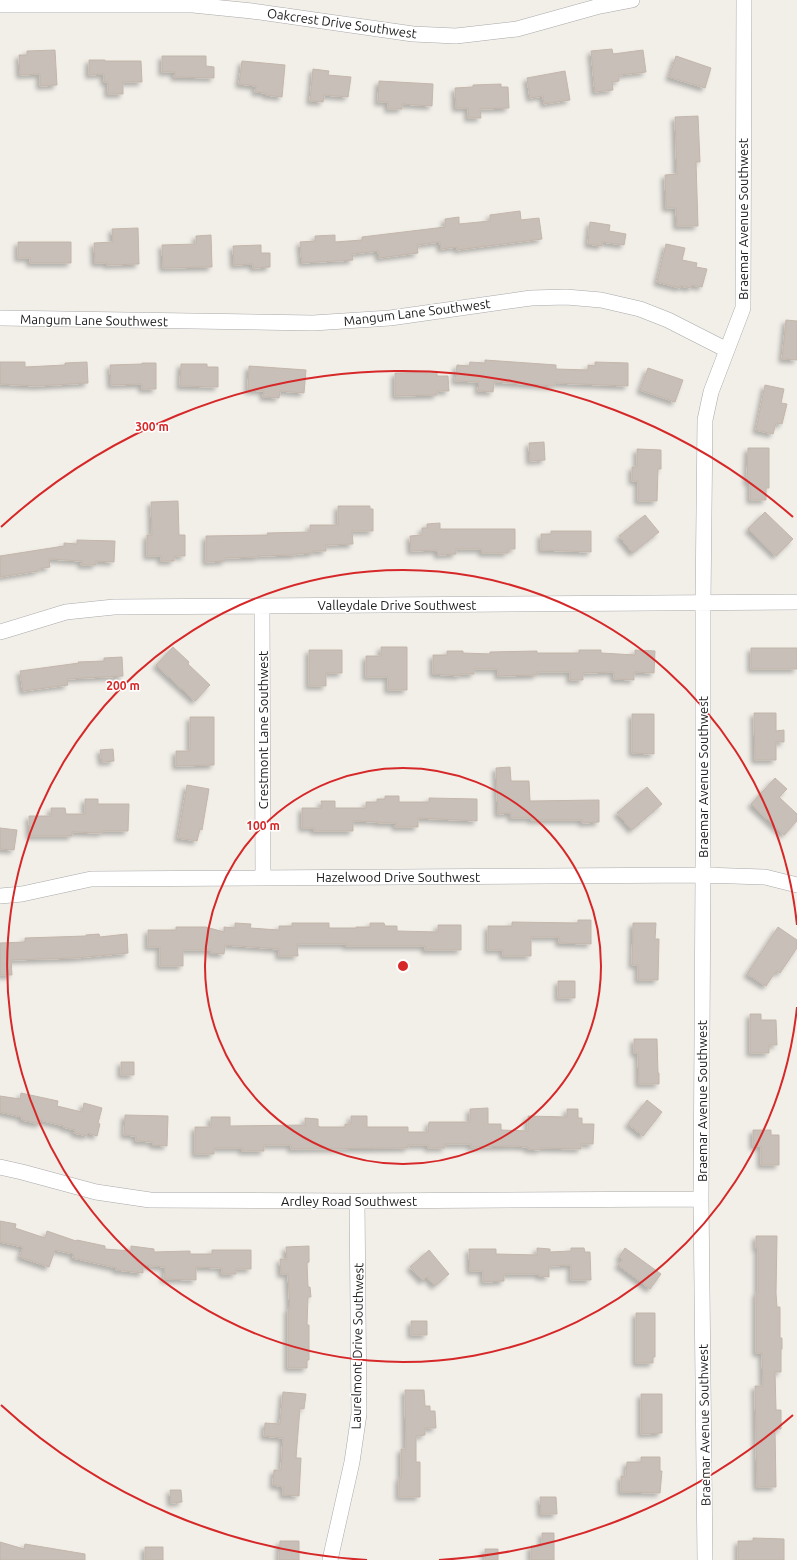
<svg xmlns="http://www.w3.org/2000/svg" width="797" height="1560" font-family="Ubuntu,sans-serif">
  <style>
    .building { fill: #c7bfb8; stroke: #c4b6ab; filter: url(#shadow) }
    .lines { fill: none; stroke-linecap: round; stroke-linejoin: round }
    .minor-casing { stroke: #a9a9a9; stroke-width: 16 }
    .minor { stroke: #fff; stroke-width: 15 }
    .ring { fill: none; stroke: #d62828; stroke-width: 2 }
    .labels { text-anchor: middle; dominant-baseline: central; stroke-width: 3; stroke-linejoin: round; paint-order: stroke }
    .street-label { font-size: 13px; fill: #222; stroke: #fff }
    .centre { fill: #d62828; stroke: #fff; stroke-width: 2 }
    .ring-label { font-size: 12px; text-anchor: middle; font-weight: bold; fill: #d62828; stroke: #fff; stroke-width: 3; stroke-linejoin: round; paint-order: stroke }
  </style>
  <defs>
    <filter id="shadow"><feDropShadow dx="-3.5" dy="3.5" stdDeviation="2" flood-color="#0004"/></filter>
  </defs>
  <rect width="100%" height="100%" fill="#f2efe9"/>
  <!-- building -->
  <path class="building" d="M 612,49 L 613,54 L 643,50 L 646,72 L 619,75 L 619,81 L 612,82 L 613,90 L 595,92 L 591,51 Z
    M 55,50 L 57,85 L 40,86 L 40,74 L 20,75 L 19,55 L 27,55 L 27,51 Z
    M 162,56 L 206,56 L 206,66 L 214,67 L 214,78 L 174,77 L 175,72 L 162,72 Z
    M 676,56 L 711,68 L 705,88 L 669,77 Z
    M 89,60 L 105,60 L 105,61 L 141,61 L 142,82 L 123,82 L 123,94 L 108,94 L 108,82 L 104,82 L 104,74 L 89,75 Z
    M 242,61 L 285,65 L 282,97 L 266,95 L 266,93 L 255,92 L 256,86 L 239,84 Z
    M 313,69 L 329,71 L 328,75 L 351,77 L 348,97 L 324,95 L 323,102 L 310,101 Z
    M 565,71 L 570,100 L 544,104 L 543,96 L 530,98 L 527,78 Z
    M 379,81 L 433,84 L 432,106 L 402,104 L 402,109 L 388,109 L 388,102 L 378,102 Z
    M 501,84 L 501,87 L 508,87 L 509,108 L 480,109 L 481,118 L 468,118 L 468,108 L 456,108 L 455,88 L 473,87 L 473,85 Z
    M 698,116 L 700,162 L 696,162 L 698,226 L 677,226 L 676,208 L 666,208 L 665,175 L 677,174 L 675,117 Z
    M 520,211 L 521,220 L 539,218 L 542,239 L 457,250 L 457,247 L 441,249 L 440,242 L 417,245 L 418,253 L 379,258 L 378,251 L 352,254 L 353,260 L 302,263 L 300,242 L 315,241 L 315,236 L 335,235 L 335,242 L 362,240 L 362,237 L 445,227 L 445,219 L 459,217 L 459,224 L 490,221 L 490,215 Z
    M 590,222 L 610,225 L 609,231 L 626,234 L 624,245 L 602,242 L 602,246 L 588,244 Z
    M 138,228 L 139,264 L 107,265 L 107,263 L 95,263 L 94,243 L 113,242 L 112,229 Z
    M 211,235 L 212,267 L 163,268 L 162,245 L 196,244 L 196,236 Z
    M 18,242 L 71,242 L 71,263 L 30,263 L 30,258 L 18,258 Z
    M 666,244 L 685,248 L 682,260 L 697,263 L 696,267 L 707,269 L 702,287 L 692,285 L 691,288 L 680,286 L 680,288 L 657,282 Z
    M 261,245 L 261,253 L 270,253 L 270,267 L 253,268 L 253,264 L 234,265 L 233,246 Z
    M 786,320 L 797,321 L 797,360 L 782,359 Z
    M 485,360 L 556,365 L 556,369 L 588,370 L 588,365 L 595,366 L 595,362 L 628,363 L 628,386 L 555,383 L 555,386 L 494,382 L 493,392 L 478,391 L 479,382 L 455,381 L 457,365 L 469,366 L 470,362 L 485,363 Z
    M 0,362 L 25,362 L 25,367 L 65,365 L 65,363 L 87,362 L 88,383 L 37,386 L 0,384 Z
    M 142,363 L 156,363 L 156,389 L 142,389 L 142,384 L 111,385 L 110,365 L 142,364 Z
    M 181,364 L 207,364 L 207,367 L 218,367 L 218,387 L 180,386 Z
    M 249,366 L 306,370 L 304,393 L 280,391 L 279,398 L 263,397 L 264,391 L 248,390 Z
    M 648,368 L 683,380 L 675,402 L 640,390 Z
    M 437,372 L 437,376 L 448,376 L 449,391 L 437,391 L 437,395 L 395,396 L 395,373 Z
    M 765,385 L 784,389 L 781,403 L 787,404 L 782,424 L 776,423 L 773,434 L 756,430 Z
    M 544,442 L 545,460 L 530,461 L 529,443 Z
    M 748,448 L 769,448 L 769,488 L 766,488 L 766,500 L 750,500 L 750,482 L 747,482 Z
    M 637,449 L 661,450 L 661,469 L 658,469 L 657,501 L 638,501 L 638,481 L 632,481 L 632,467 L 637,467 Z
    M 178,501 L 179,535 L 185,535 L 185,556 L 174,556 L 174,561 L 161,561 L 161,556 L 147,556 L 147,535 L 152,535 L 151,502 Z
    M 338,506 L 370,506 L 370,509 L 373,509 L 373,531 L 352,531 L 353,544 L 326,545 L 326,551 L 313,551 L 313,553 L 296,554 L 296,555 L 258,556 L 258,557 L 225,558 L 225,561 L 206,562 L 206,536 L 268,535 L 267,533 L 310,532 L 310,525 L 338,525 Z
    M 765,512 L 793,539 L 776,556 L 748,529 Z
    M 645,515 L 659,532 L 633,553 L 619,536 Z
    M 440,523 L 440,529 L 515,529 L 515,549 L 508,549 L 508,553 L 482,553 L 482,549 L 456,549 L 456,554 L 438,555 L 437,550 L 411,551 L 410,536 L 422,535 L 422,528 L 427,528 L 427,524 Z
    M 551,531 L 591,531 L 591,552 L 541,550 L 541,534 L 551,534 Z
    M 77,540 L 115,541 L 114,562 L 96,561 L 96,565 L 81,565 L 82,561 L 49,559 L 50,567 L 38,569 L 38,571 L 0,577 L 0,556 L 64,546 L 64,543 L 77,544 Z
    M 173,647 L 189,662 L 188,664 L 210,685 L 195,701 L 156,665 Z
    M 381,647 L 407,647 L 407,690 L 388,690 L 388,677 L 366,677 L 366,656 L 381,656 Z
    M 751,648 L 797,648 L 797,669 L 751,669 Z
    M 309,650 L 342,650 L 342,673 L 326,673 L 326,686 L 309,686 Z
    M 579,650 L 601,650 L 601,653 L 635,655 L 635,650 L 655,651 L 654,673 L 634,672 L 634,680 L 614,679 L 614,672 L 583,673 L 583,680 L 570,680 L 570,672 L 537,672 L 537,675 L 498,676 L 498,669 L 474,669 L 474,674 L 460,674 L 460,676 L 433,674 L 433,655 L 447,655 L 447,651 L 463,651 L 463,653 L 490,654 L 490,652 L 537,651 L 537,653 L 579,653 Z
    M 122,657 L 123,676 L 67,679 L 68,685 L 23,691 L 20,671 L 79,663 L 78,662 L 104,661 L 104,658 Z
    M 754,713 L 776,713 L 776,731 L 784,730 L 784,742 L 776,742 L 776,760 L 755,760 Z
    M 632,714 L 654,714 L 654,754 L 632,753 Z
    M 190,717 L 214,717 L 214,765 L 176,766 L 176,751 L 190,751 Z
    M 113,749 L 114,761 L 102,762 L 100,750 Z
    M 510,767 L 511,781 L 529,781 L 530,801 L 599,800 L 599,822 L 582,823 L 582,820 L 531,820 L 531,818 L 511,818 L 511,813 L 498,814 L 496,768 Z
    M 775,778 L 787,789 L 779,797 L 797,814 L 797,821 L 784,835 L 751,804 Z
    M 187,785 L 209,789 L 202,830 L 200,829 L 197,841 L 178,838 Z
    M 647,787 L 662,804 L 632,830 L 617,813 Z
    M 385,796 L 399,796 L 399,802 L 429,802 L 429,798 L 477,799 L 477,821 L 418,818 L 418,827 L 395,827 L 396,823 L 378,823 L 378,822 L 353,821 L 353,831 L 314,831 L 314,828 L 302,828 L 302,808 L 322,808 L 321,801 L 335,801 L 335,808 L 366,808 L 366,802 L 377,802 L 377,799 L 385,799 Z
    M 85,799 L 98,799 L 98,804 L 129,804 L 128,831 L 102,831 L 102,833 L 72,832 L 72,836 L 30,836 L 29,816 L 51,816 L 51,808 L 65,808 L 66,814 L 85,814 Z
    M 0,828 L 17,830 L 14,850 L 0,849 Z
    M 578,920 L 591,920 L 591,944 L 559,943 L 559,937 L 531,937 L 531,956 L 503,956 L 503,950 L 488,950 L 488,926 L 512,926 L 512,922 L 578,923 Z
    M 235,923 L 251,924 L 250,928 L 279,930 L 279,926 L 292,926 L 292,923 L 329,923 L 329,928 L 356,928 L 356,927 L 370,927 L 370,923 L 384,923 L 385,926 L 397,926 L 397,931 L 438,932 L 438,925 L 461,925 L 461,950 L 425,950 L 425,946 L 346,946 L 346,944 L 297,944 L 298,956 L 279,956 L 279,949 L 225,945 L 224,954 L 211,953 L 211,950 L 183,950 L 183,966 L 160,966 L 160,947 L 148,947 L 148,930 L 176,930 L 176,927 L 206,927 L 224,932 L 224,927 L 235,928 Z
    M 633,923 L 656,923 L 655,939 L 659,939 L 658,980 L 638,980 L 638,965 L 632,965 Z
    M 778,927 L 797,940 L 797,948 L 780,973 L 776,971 L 766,986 L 747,974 Z
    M 99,934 L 100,937 L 127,934 L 128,953 L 76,958 L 11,960 L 12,975 L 0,975 L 0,943 L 25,942 L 25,938 L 86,936 L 86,935 Z
    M 558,981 L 575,981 L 575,998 L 558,998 Z
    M 750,1014 L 761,1014 L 761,1020 L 776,1020 L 777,1045 L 769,1045 L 769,1053 L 750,1053 Z
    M 634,1039 L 657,1039 L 658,1073 L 659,1073 L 659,1084 L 639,1084 L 638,1053 L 634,1053 Z
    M 121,1062 L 134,1062 L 134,1075 L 121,1075 Z
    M 21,1093 L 58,1101 L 57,1106 L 82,1112 L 84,1103 L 102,1108 L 98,1123 L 100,1124 L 97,1136 L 88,1133 L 87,1136 L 74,1133 L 75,1130 L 63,1127 L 64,1126 L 40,1120 L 40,1124 L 22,1120 L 22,1117 L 0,1112 L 0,1096 L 20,1099 Z
    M 647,1100 L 662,1112 L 643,1136 L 628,1124 Z
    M 488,1108 L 488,1124 L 501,1124 L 501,1130 L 528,1131 L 528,1116 L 567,1117 L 567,1109 L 578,1109 L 578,1118 L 582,1118 L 582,1124 L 594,1124 L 593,1144 L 581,1144 L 581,1149 L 540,1148 L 540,1150 L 528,1149 L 528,1147 L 515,1146 L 471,1147 L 471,1144 L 445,1144 L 445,1148 L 428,1148 L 428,1145 L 408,1145 L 408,1148 L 291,1149 L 291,1145 L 264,1145 L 264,1151 L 242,1151 L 242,1148 L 214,1148 L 214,1154 L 195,1154 L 195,1127 L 211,1127 L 211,1117 L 230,1117 L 230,1126 L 305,1125 L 305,1118 L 318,1119 L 318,1126 L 320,1127 L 345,1127 L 345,1124 L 351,1124 L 351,1116 L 367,1116 L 367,1127 L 408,1127 L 408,1132 L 428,1132 L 429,1122 L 470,1122 L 470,1109 Z
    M 125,1115 L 168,1116 L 167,1146 L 153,1145 L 153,1142 L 136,1141 L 136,1136 L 124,1135 Z
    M 753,1130 L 771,1130 L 771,1135 L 779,1135 L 779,1165 L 761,1165 L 761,1146 L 753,1146 Z
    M 0,1221 L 16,1224 L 15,1228 L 45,1238 L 47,1231 L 76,1241 L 77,1240 L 105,1246 L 105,1249 L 131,1251 L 131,1246 L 154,1249 L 154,1252 L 190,1251 L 190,1254 L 212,1254 L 212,1250 L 251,1250 L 251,1269 L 236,1269 L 236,1274 L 222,1274 L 222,1268 L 196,1267 L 196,1280 L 164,1279 L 165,1267 L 143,1265 L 143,1273 L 116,1270 L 117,1268 L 73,1258 L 74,1254 L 55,1250 L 49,1267 L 20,1257 L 23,1247 L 0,1242 Z
    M 756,1236 L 777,1236 L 776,1293 L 777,1307 L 780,1307 L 780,1338 L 782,1338 L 782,1349 L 781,1349 L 781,1372 L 775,1372 L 776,1410 L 781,1410 L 781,1429 L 775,1429 L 776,1487 L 757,1487 L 755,1386 L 763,1386 L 762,1353 L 756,1353 L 756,1293 L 758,1293 L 758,1248 L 756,1248 Z
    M 309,1246 L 309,1262 L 307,1263 L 308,1287 L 310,1287 L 311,1297 L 308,1297 L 307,1325 L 309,1325 L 309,1360 L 307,1360 L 307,1368 L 288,1368 L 288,1309 L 290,1309 L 288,1274 L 281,1274 L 280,1259 L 287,1259 L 286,1247 Z
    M 537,1248 L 550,1249 L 550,1252 L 571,1251 L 571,1248 L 584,1248 L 585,1252 L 590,1252 L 591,1280 L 571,1280 L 571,1265 L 549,1266 L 549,1277 L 539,1276 L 539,1274 L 504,1274 L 504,1281 L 483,1282 L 483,1271 L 470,1271 L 469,1249 L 496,1249 L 496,1254 L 537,1255 Z
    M 625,1248 L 661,1274 L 650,1289 L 618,1265 L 622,1260 L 619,1257 Z
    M 429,1250 L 449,1274 L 435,1286 L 427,1277 L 423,1281 L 410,1267 Z
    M 636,1313 L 655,1313 L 655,1357 L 653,1357 L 653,1363 L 636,1363 Z
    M 411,1321 L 427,1321 L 427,1335 L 411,1335 Z
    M 405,1390 L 424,1390 L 425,1406 L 430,1406 L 430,1411 L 435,1411 L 436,1428 L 425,1428 L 425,1435 L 416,1436 L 416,1462 L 420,1462 L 420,1497 L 399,1497 L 399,1478 L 401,1478 L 401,1449 L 406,1449 Z
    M 283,1392 L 306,1394 L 304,1409 L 300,1408 L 296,1458 L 301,1458 L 299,1496 L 283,1495 L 283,1487 L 273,1485 L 274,1470 L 281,1470 L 283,1438 L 264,1436 L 265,1423 L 280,1424 Z
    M 641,1394 L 662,1394 L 662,1433 L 641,1434 Z
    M 641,1457 L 660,1457 L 660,1471 L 662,1471 L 660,1493 L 621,1492 L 621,1476 L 626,1476 L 627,1462 L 641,1462 Z
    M 170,1490 L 181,1490 L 182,1502 L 171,1503 Z
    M 540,1497 L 556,1497 L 557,1514 L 541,1514 Z
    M 542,1533 L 554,1533 L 554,1560 L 531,1560 L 531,1546 L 542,1546 Z
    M 753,1538 L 784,1539 L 784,1560 L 738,1560 L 738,1541 L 753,1541 Z
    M 280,1541 L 299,1541 L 299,1560 L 279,1560 Z
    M 0,1542 L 24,1549 L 25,1544 L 85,1554 L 85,1560 L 0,1560 Z
    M 145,1547 L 163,1547 L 163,1560 L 145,1560 Z
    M 485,1549 L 498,1549 L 498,1560 L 485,1560 Z"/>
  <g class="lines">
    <defs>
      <path id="minor" d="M 0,5 L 193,5 L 252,11 L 413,34 L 456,36 L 517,29 L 596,7 L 632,0
        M 0,318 L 313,323 L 390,318 L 531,298 L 566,297 L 601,300 L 640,309 L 668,320 L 727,350
        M 262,606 L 263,878
        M 0,632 L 66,612 L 114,607 L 797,602
        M 0,896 L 22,894 L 91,879 L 703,875 L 765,877 L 797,885
        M 0,1167 L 22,1172 L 96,1192 L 150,1200 L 357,1201 L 701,1199
        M 330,1560 L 352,1462 L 359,1414 L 357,1201
        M 705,1560 L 701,1199 L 703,875 L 703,603 L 705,420 L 711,392 L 743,308 L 744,0"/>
    </defs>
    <!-- minor casing -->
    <use href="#minor" class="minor-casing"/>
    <!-- minor -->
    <use href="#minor" class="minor"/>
  </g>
  <!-- distance rings -->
  <g class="ring">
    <circle cx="403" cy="966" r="198"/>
    <path d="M797 1007A396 396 0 1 1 797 925"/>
    <path d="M793 1415A595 595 0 0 1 439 1560M367 1560A595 595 0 0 1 1 1405M1 527A595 595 0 0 1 793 517"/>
  </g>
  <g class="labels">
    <!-- street labels -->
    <g class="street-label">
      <text transform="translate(342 23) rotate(8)">Oakcrest Drive Southwest</text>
      <text transform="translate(743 219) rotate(-90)">Braemar Avenue Southwest</text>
      <text transform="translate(417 312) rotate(-7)">Mangum Lane Southwest</text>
      <text transform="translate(94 320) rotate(1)">Mangum Lane Southwest</text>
      <text x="397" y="605">Valleydale Drive Southwest</text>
      <text transform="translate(263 730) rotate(-90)">Crestmont Lane Southwest</text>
      <text transform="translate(703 777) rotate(-90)">Braemar Avenue Southwest</text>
      <text x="398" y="877">Hazelwood Drive Southwest</text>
      <text transform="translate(702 1101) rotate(-90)">Braemar Avenue Southwest</text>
      <text x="349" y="1201">Ardley Road Southwest</text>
      <text transform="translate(357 1346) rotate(-89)">Laurelmont Drive Southwest</text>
      <text transform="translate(704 1425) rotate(-91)">Braemar Avenue Southwest</text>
    </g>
  </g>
  <circle cx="403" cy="966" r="6" class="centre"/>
  <g class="ring-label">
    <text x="152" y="431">300 m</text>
    <text x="123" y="690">200 m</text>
    <text x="263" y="830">100 m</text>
  </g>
</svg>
